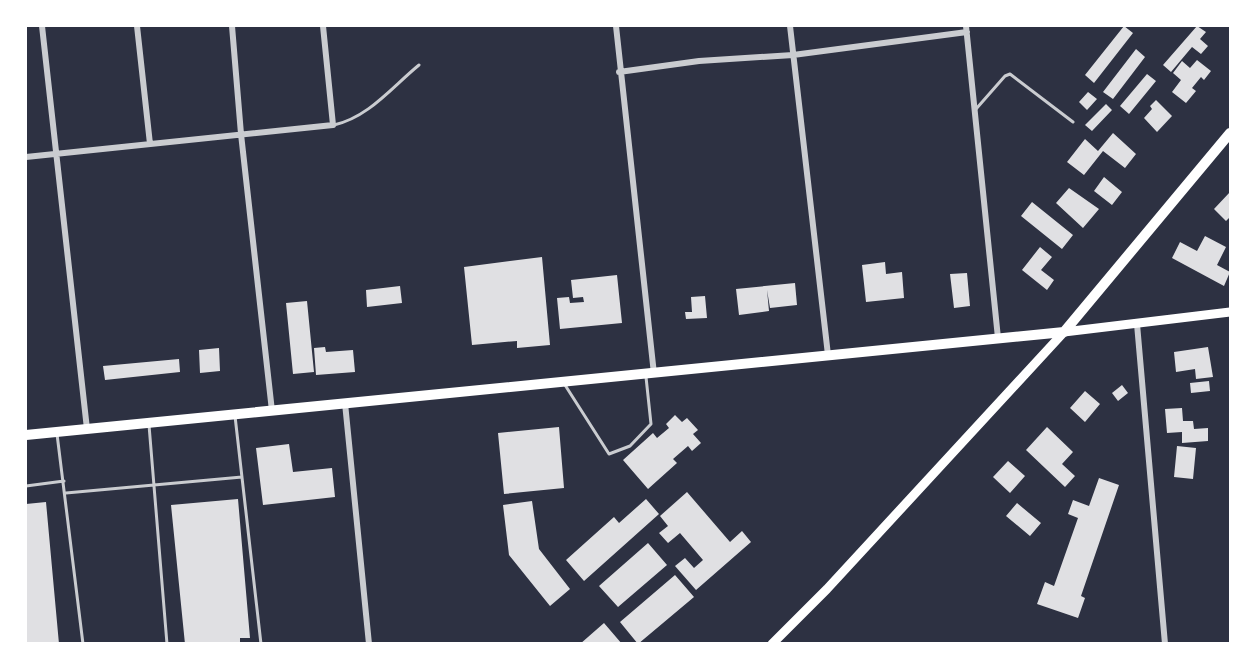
<svg xmlns="http://www.w3.org/2000/svg" width="1256" height="669" font-family="'Varela Round',sans-serif">
  <style>
    .building { fill: #e0e0e3 }
    .lines { fill: none; stroke-linecap: round; stroke-linejoin: round }
    .service { stroke: #caccd0; stroke-width: 3 }
    .minor { stroke: #caccd0; stroke-width: 6 }
    .secondary { stroke: #fff; stroke-width: 9 }
    .primary { stroke: #fff; stroke-width: 10 }
  </style>
  <rect width="100%" height="100%" fill="#2d3142"/>
  <!-- building -->
  <path class="building" d="M 1124,26 L 1133,33 L 1094,83 L 1085,75 Z
    M 1197,26 L 1206,32 L 1200,39 L 1208,46 L 1201,54 L 1192,47 L 1171,72 L 1163,65 Z
    M 1136,49 L 1145,57 L 1113,99 L 1103,92 Z
    M 1197,60 L 1211,71 L 1204,80 L 1201,77 L 1192,88 L 1196,91 L 1186,103 L 1172,92 L 1181,80 L 1173,73 L 1182,61 L 1190,68 Z
    M 1147,74 L 1156,81 L 1129,114 L 1120,106 Z
    M 1088,92 L 1097,99 L 1087,110 L 1079,102 Z
    M 1156,100 L 1172,116 L 1157,132 L 1144,118 L 1152,109 L 1150,106 Z
    M 1106,104 L 1112,110 L 1092,131 L 1085,125 Z
    M 1113,133 L 1136,154 L 1125,168 L 1103,151 L 1084,175 L 1067,162 L 1085,139 L 1098,151 Z
    M 1104,177 L 1122,192 L 1112,205 L 1094,191 Z
    M 1069,188 L 1099,209 L 1083,228 L 1056,203 Z
    M 1230,192 L 1230,217 L 1226,221 L 1214,209 Z
    M 1032,202 L 1073,235 L 1062,249 L 1021,216 Z
    M 1205,236 L 1226,247 L 1217,265 L 1230,272 L 1224,286 L 1172,258 L 1180,242 L 1197,251 Z
    M 1040,247 L 1052,257 L 1041,270 L 1054,280 L 1047,290 L 1022,270 Z
    M 542,257 L 550,345 L 517,348 L 517,341 L 472,345 L 464,267 Z
    M 885,262 L 886,274 L 902,272 L 904,298 L 866,302 L 862,265 Z
    M 967,273 L 970,306 L 954,308 L 950,274 Z
    M 617,275 L 622,323 L 560,329 L 557,298 L 569,297 L 570,303 L 584,302 L 583,297 L 573,298 L 571,280 Z
    M 795,283 L 797,305 L 770,308 L 767,290 L 769,311 L 739,315 L 736,289 Z
    M 400,286 L 402,303 L 367,307 L 366,290 Z
    M 705,296 L 707,318 L 686,319 L 685,312 L 692,312 L 691,297 Z
    M 307,301 L 314,372 L 293,374 L 286,303 Z
    M 325,347 L 326,352 L 353,350 L 355,372 L 316,375 L 314,348 Z
    M 1208,347 L 1213,377 L 1196,379 L 1195,369 L 1176,372 L 1174,352 Z
    M 219,348 L 220,371 L 200,373 L 199,350 Z
    M 179,359 L 180,372 L 105,380 L 103,366 Z
    M 1209,381 L 1210,391 L 1191,393 L 1190,383 Z
    M 1122,385 L 1128,393 L 1118,401 L 1112,393 Z
    M 1085,391 L 1100,404 L 1085,422 L 1070,408 Z
    M 1182,408 L 1183,421 L 1193,421 L 1194,429 L 1208,428 L 1208,441 L 1182,443 L 1182,432 L 1167,433 L 1165,409 Z
    M 675,415 L 682,422 L 687,418 L 698,430 L 693,434 L 701,443 L 692,451 L 688,446 L 673,459 L 677,463 L 648,489 L 623,460 L 653,433 L 657,438 L 669,428 L 666,424 Z
    M 559,427 L 564,488 L 504,494 L 498,433 Z
    M 1047,427 L 1073,452 L 1062,464 L 1075,476 L 1065,487 L 1026,450 Z
    M 289,444 L 293,472 L 332,468 L 335,497 L 263,505 L 256,448 Z
    M 1177,446 L 1196,448 L 1193,479 L 1174,477 Z
    M 1008,461 L 1025,476 L 1010,493 L 993,477 Z
    M 1099,478 L 1119,485 L 1081,596 L 1085,598 L 1078,618 L 1037,604 L 1045,582 L 1054,586 L 1078,518 L 1068,514 L 1073,500 L 1089,506 Z
    M 687,492 L 730,542 L 742,531 L 751,542 L 696,590 L 675,566 L 685,558 L 694,568 L 703,560 L 680,533 L 668,543 L 659,533 L 668,526 L 660,516 Z
    M 238,499 L 250,638 L 240,638 L 240,644 L 185,644 L 171,505 Z
    M 646,499 L 659,514 L 584,581 L 566,560 L 614,517 L 619,523 Z
    M 532,501 L 539,549 L 570,589 L 550,606 L 509,555 L 503,505 Z
    M 46,502 L 59,644 L 26,644 L 26,504 Z
    M 1017,503 L 1041,523 L 1030,536 L 1006,516 Z
    M 648,543 L 667,565 L 618,607 L 599,586 Z
    M 675,575 L 694,597 L 638,644 L 620,622 Z
    M 604,623 L 622,644 L 580,644 Z"/>
  <g class="lines">
    <!-- service -->
    <path class="service" d="M 976,109 L 1005,76 L 1010,74 L 1073,122
      M 334,125 C 369,117 392,87 419,65
      M 565,385 L 609,454 L 630,446 L 651,424 L 646,377
      M 235,416 L 261,644
      M 149,425 L 167,644
      M 57,434 L 83,644
      M 26,486 L 64,481
      M 66,493 L 242,477"/>
    <!-- minor -->
    <path class="minor" d="M 42,26 L 87,429
      M 137,26 L 150,144
      M 232,26 L 241,134 L 272,411
      M 616,26 L 654,374
      M 790,26 L 828,355
      M 966,26 L 998,338
      M 619,72 L 699,61 L 793,55 L 967,32
      M 26,157 L 333,125 L 323,26
      M 1137,324 L 1165,644
      M 345,403 L 369,644"/>
    <!-- secondary -->
    <path class="secondary" d="M 772,644 L 827,589 L 1064,332 L 1230,312"/>
    <!-- primary -->
    <path class="primary" d="M 26,435 L 1064,332 L 1230,133"/>
  </g>
  <!-- border -->
  <rect width="1256" height="669" fill="none" stroke="#ffffff" stroke-width="54"/>
</svg>
